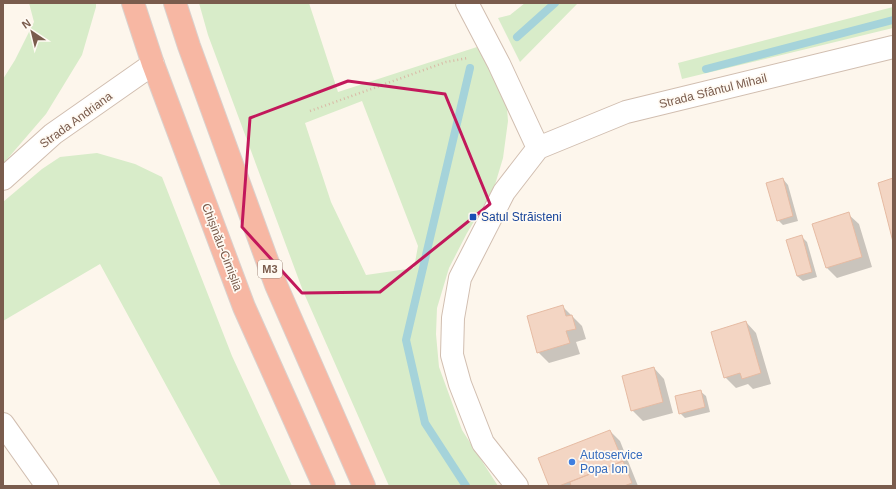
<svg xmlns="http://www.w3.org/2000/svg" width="896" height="489" font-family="Arial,sans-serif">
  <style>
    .green { fill: #d8ecc9; fill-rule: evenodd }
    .shadow { fill: #0003 }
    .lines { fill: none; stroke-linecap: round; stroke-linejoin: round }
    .stream { stroke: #a5d3da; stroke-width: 8 }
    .building { fill: #f3d5c3; stroke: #e6bba3 }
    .street-casing { stroke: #d1beb0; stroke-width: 24 }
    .highway-casing { stroke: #dad1cd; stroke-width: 24 }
    .path { stroke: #d9b8a5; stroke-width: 2.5; stroke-dasharray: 1 3; stroke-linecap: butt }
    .street { stroke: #fff; stroke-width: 22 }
    .highway { stroke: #f7b7a3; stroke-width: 22 }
    .marked { fill: none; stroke: #c2185b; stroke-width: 3; stroke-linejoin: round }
    .transit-dot { fill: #1a4fb4; stroke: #fffaf3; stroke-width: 1.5 }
    .shop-dot { fill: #3f7fe0; stroke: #fffaf3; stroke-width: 1.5 }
    .labels { text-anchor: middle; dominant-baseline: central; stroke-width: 3.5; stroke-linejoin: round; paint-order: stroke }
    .shield { fill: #fffaf3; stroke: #a28b7f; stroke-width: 1 }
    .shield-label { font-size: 11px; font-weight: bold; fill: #7a5c4d }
    .street-label { font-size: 12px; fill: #7a5c4d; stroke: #fffaf3 }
    .transit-label { font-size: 12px; fill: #164399; stroke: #fffaf3; text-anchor: start }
    .shop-label { font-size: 12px; fill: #366cbe; stroke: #fffaf3; text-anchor: start }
  </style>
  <rect width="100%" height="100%" fill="#fdf6ec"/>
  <!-- green -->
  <path class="green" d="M 29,3 L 96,3 L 96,7 L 82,55 L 46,114 L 3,164 L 3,79 L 15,60 L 34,22 Z
    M 199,3 L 309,3 L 338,92 L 477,47 L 506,95 L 508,121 L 503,158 L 494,188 L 467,233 L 449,268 L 437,308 L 436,334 L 439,367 L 462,430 L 498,486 L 389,486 L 303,291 L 208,35 ZM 362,101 L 418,246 L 414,268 L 366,275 L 331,202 L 305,123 Z
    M 525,3 L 578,3 L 520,62 L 498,18 L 510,15 Z
    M 893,7 L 893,28 L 682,79 L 678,63 Z
    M 97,153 L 135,164 L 162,177 L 232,356 L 292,486 L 221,486 L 100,264 L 3,321 L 3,202 L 42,169 L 60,157 Z"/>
  <!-- shadow -->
  <path class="shadow" d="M 783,179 L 788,185 L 798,221 L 783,225 L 778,220 Z
    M 848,214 L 859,224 L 872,267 L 837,278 L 827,268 Z
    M 801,236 L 807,242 L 817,277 L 803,281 L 797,276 Z
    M 562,306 L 582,326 L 586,339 L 576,342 L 580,354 L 549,363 L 538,352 Z
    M 746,322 L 756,333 L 771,384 L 753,389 L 748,384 L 736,388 L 725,377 Z
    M 654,368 L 664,379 L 673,413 L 643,421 L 632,410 Z
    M 700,391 L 706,396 L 710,412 L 685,418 L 680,413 Z
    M 610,431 L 620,441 L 638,486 L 550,486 Z"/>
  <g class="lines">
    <!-- stream -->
    <path class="stream" d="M 517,37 L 555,3
      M 706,69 L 893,20
      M 466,486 L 425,423 L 406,340 L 470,68"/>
  </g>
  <!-- building -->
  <path class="building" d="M 783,178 L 793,216 L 777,221 L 766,183 Z
    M 893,178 L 893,242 L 878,183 Z
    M 849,212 L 862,257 L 826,268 L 812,224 Z
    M 802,235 L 812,272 L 797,276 L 786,240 Z
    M 563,305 L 566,316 L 572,315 L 576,329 L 566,331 L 570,343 L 537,353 L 527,316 Z
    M 746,321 L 761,373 L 742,379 L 740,373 L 724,378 L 711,332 Z
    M 654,367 L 663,402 L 631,411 L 622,376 Z
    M 701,390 L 705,407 L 679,414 L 675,396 Z
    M 610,430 L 623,461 L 559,486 L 549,486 L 538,458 Z
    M 623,461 L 632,483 L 624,486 L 571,486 L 570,482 Z"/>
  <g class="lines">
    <defs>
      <path id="street" d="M 467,3 L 499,64 L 538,148
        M 3,179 L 53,134 L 153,64
        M 3,424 L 47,486
        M 517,486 L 483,443 L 460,384 L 452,355 L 453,318 L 460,278 L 504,192 L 538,148 L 626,112 L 893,47"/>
      <path id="highway" d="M 133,3 L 153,64 L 244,307 L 324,486
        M 175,3 L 189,46 L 276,285 L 364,486"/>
    </defs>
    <!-- street casing -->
    <use href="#street" class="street-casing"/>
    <!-- highway casing -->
    <use href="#highway" class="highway-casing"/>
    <!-- path -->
    <path class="path" d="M 310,111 L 446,62 L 468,58"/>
    <!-- street -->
    <use href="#street" class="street"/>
    <!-- highway -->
    <use href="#highway" class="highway"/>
  </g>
  <!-- marked area -->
  <path class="marked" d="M 348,81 L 445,94 L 490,204 L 380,292 L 302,293 L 242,227 L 250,118 Z"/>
  <!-- markers -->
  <rect class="transit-dot" x="469" y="213" width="8" height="8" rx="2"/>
  <circle class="shop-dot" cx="572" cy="462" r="4"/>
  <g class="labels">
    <!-- shield labels -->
    <rect class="shield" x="258" y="260" width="24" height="18" rx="3"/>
    <g class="shield-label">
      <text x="270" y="269">M3</text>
    </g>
    <!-- street labels -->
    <g class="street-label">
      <text transform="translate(713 91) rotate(-14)">Strada Sfântul Mihail</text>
      <text transform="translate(76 120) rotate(-36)">Strada Andriana</text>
      <text transform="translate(222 247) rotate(69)">Chișinău-Cimișlia</text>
    </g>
    <!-- transit labels -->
    <g class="transit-label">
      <text x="481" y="217">Satul Străisteni</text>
    </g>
    <!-- shop labels -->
    <g class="shop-label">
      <text x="580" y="455">Autoservice<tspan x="580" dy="14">Popa Ion</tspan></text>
    </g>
  </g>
  <!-- border -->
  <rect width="896" height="489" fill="none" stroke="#7a5c4d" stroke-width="8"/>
  <!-- north arrow -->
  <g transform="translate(32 32) rotate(325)" stroke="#fffaf3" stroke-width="3" paint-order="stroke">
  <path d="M0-3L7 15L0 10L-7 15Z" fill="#7a5c4d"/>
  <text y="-6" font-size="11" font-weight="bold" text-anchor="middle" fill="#7a5c4d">N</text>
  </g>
</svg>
